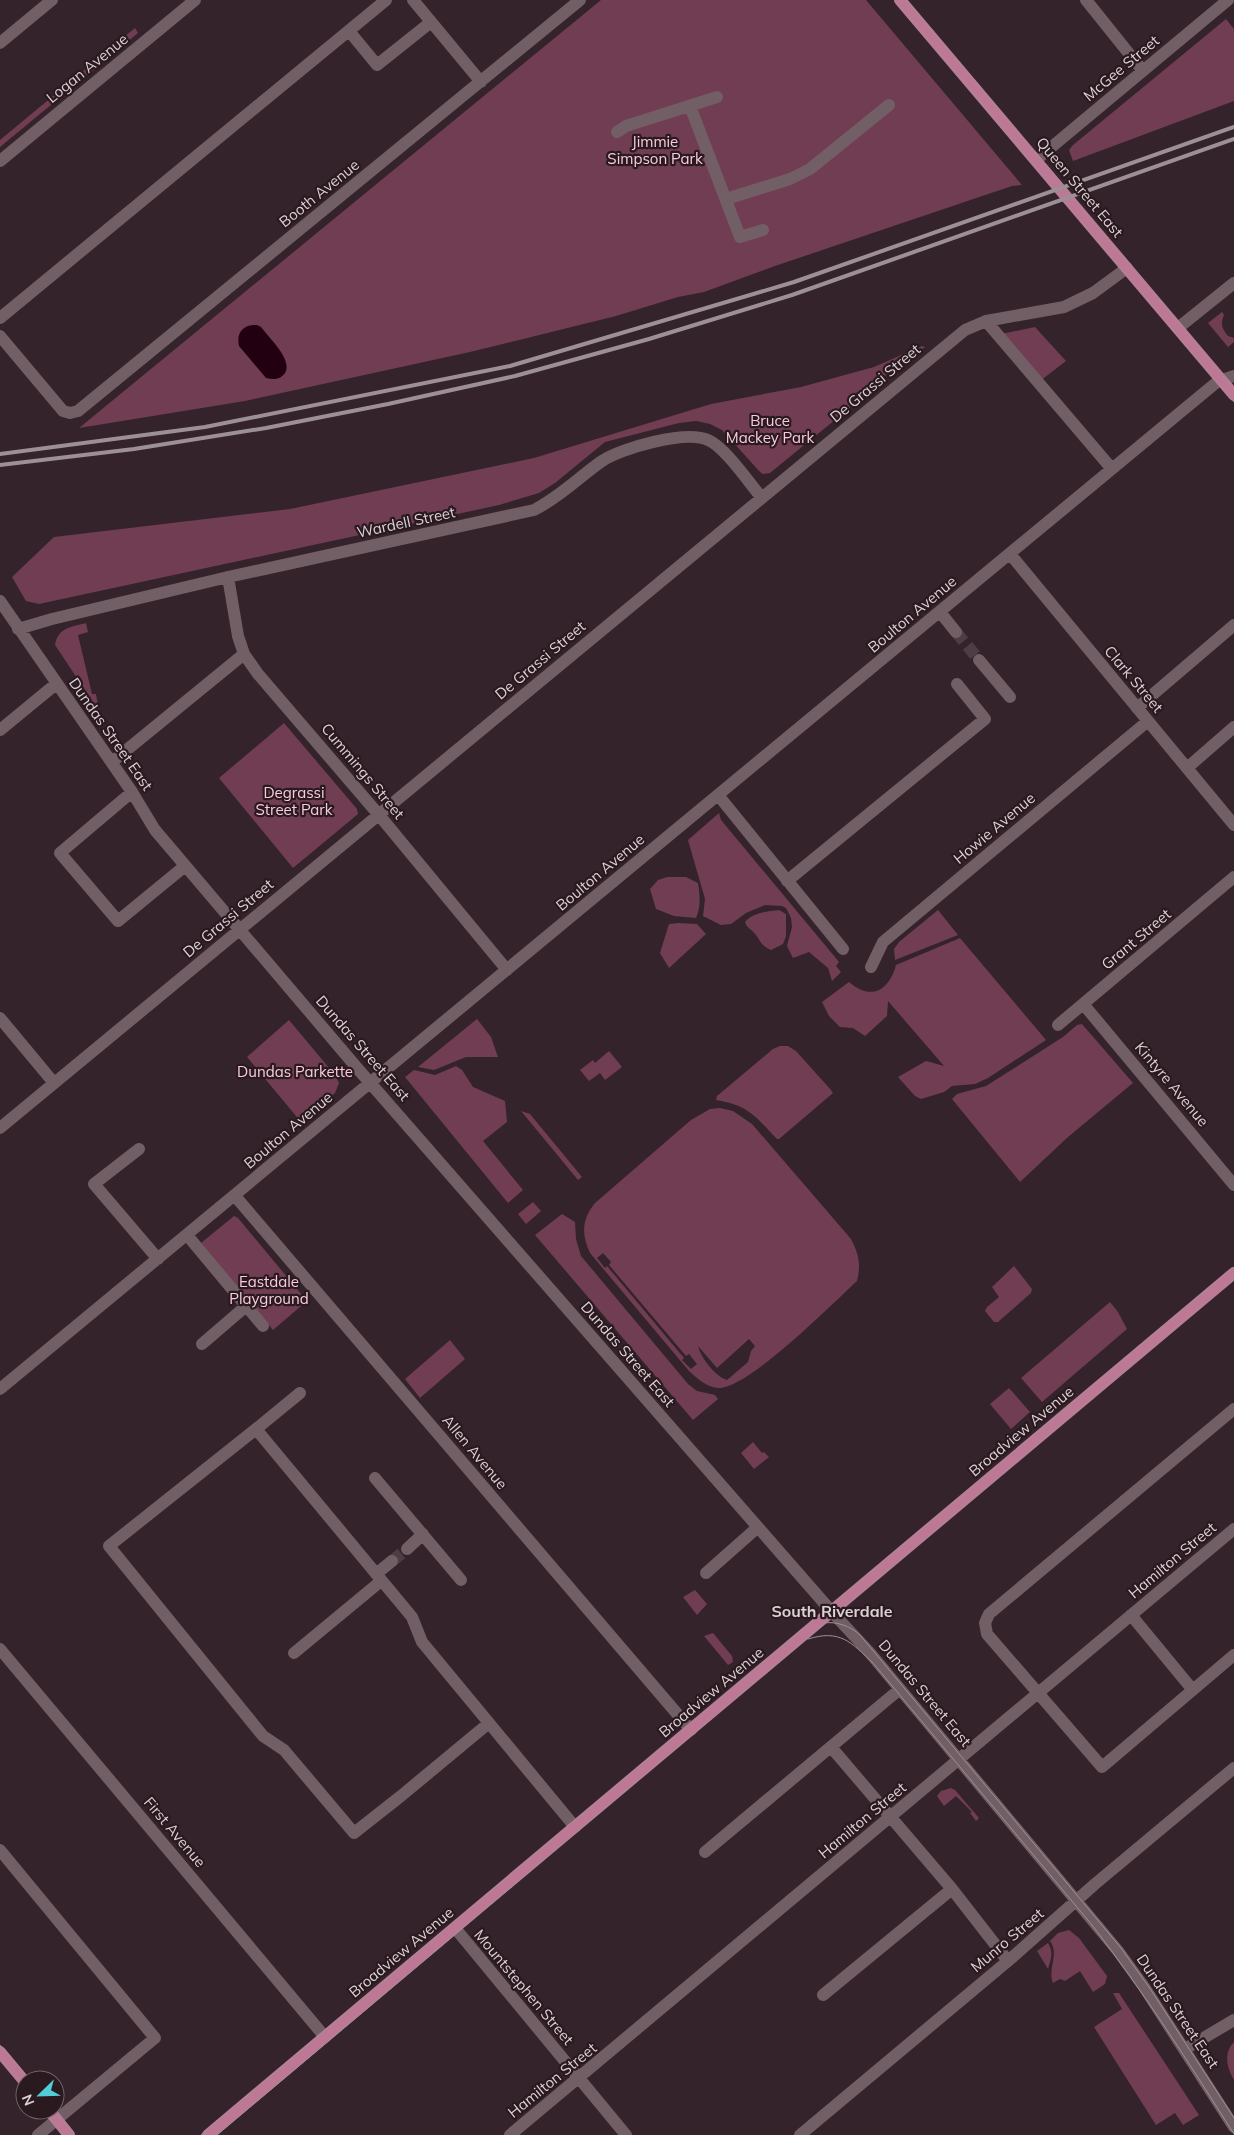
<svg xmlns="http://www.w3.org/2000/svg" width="1234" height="2135" font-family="Mulish,sans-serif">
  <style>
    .green { fill: #713d53; fill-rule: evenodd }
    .water { fill: #201 }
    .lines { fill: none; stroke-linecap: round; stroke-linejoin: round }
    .minor-tunnel { stroke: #4d3d44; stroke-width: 12; stroke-dasharray: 12 6; stroke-linecap: butt }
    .minor { stroke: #725e65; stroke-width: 12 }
    .major { stroke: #bf7796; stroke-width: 12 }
    .tram { stroke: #9d9095; stroke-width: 1 }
    .rail { stroke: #9d9095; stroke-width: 4 }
    .labels { text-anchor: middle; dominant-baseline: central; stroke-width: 4.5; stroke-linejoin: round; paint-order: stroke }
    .street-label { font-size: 15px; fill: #dcd1d5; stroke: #2a1a20 }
    .park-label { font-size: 15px; fill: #f9cbdc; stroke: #2a1a20 }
    .neighbourhood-label { font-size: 16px; font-weight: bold; fill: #dcd1d5; stroke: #2a1a20 }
  </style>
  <rect width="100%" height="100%" fill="#34232a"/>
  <!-- green -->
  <path class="green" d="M 601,0 L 866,0 L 1022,185 L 1012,186 L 775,266 L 704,292 L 678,297 L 616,316 L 470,352 L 245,401 L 79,428 Z
    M 1226,19 L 1234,29 L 1234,101 L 1073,161 L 1069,150 L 1073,145 Z
    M 135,28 L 138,33 L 0,147 L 0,140 Z
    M 1222,312 L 1224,315 C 1220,324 1222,329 1228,336 L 1234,338 L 1234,342 L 1228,347 L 1208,323 Z
    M 1035,327 L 1066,361 L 1040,381 L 1001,334 Z
    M 922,346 L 925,347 L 889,376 L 887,374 L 883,377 L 885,379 L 770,473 L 763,474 L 760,472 L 722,430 L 710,424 L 696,421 L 679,423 L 605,442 L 555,483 L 539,493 L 499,505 L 39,604 L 26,601 L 12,577 L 54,537 L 290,509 L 534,458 L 711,404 L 801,387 L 874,367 Z
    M 86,623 L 88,632 L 78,635 L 92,694 L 96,694 L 99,711 L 55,645 C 58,627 72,627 86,623 Z
    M 284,723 L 357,809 L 358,814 L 293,868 L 219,778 Z
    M 719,813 L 721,820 L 839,962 L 836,966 L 841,972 L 832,981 L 828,968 L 809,952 L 793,958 L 787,946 L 792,927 L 791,918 L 786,908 L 782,906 L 765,905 L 746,913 L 731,924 L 721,925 L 703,916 L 705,899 L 688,840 Z
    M 667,877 L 686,877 L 698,883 C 700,895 701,907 696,918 L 674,916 L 656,909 L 650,889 L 658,880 Z
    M 779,910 L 786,914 L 786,936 L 783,944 L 771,950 C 761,946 761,942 756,935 C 752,929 747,929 745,922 C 753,913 767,911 779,910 Z
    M 938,910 L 958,935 L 895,960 L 894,949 L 899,942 Z
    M 678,923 L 697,924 L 706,934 L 669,968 L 660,953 L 669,924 Z
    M 960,938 L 1046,1040 L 988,1078 L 975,1084 L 952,1086 L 944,1092 L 921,1099 L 915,1096 L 898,1077 L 926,1061 L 944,1066 L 888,1001 L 887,1016 L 865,1036 L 853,1028 L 840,1027 L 829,1016 L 822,1002 L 849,982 C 871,1001 889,991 896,965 Z
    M 477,1019 L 491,1037 L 498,1057 L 466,1057 L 434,1070 L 418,1067 Z
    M 289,1020 L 335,1075 L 339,1083 L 335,1093 L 301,1122 L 247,1057 Z
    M 1082,1024 L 1133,1083 L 1068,1137 L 1020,1182 L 952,1099 L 957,1094 L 986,1086 L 1063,1037 L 1077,1025 Z
    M 780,1046 L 788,1046 L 796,1051 L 831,1090 L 833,1093 L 779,1139 L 777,1139 C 755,1116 748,1105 716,1100 L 717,1096 L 773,1049 Z
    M 609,1051 L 622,1067 L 605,1080 L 600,1073 L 589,1081 L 580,1070 L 593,1060 L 595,1063 Z
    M 456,1066 L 462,1070 L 473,1087 L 505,1101 L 507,1122 L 483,1141 L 523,1190 L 508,1203 L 405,1077 L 414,1070 L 435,1075 Z
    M 720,1108 L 733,1111 L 752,1124 L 851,1239 C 859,1254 861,1265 857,1281 C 833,1303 747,1390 718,1388 C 706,1387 697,1378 689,1371 L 590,1253 C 581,1234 582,1219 595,1203 L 691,1120 L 710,1109 ZM 603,1253 L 611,1262 L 609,1265 L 686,1356 L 689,1354 L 697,1364 L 691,1369 L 682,1360 L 684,1358 L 607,1266 L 605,1268 L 597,1258 ZM 749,1339 L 755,1346 L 751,1351 L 748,1362 L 727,1380 C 715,1376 701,1358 698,1346 L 717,1368 Z
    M 521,1111 L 530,1114 L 582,1177 L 578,1180 Z
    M 533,1202 L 541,1211 L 526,1224 L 518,1214 Z
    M 562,1214 L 575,1222 L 576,1239 L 581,1256 L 688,1384 L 697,1391 L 715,1395 L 718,1399 L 693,1420 L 535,1235 Z
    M 234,1216 L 238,1218 L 307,1301 L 273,1330 L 201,1243 Z
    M 1014,1266 L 1032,1289 L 1031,1293 L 998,1322 L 994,1322 L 985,1311 L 987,1307 L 999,1297 L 992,1287 Z
    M 1110,1302 L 1118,1312 L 1127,1329 L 1042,1402 L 1021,1378 Z
    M 450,1340 L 465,1359 L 420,1398 L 405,1379 Z
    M 1009,1388 L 1030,1412 L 1011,1429 L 990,1404 Z
    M 753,1442 L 762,1453 L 764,1452 L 769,1457 L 754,1469 L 741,1453 Z
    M 695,1590 L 707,1604 L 697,1615 L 683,1597 Z
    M 713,1633 L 732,1656 L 733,1662 L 728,1665 L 704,1636 Z
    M 951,1788 L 955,1790 L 979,1818 L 976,1821 L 970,1813 L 972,1812 L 956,1796 L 944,1806 L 937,1796 L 941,1791 Z
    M 1069,1930 L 1079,1938 L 1107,1976 L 1105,1984 L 1093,1992 L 1080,1971 L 1065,1981 L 1060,1979 L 1053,1983 C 1047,1968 1060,1955 1050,1941 L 1058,1933 Z
    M 1048,1943 C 1054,1953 1051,1958 1048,1969 L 1037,1951 Z
    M 1113,1993 L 1119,1993 L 1199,2115 L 1183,2125 L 1175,2113 L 1156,2125 L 1094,2027 L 1122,2009 Z
    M 1234,2042 L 1234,2080 C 1227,2068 1223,2053 1234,2042 Z"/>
  <!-- water -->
  <path class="water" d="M 257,325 L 261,327 C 269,338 299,365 281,377 C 276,380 271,379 266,378 L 239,346 C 236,333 243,324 257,325 Z"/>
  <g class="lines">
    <!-- minor-tunnel -->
    <path class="minor-tunnel" d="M 956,632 L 979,660
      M 392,1561 L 407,1549"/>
    <!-- minor -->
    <path class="minor" d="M 413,0 L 481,82
      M 1086,0 L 1143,71
      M 349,31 L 377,65 L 431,22
      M 0,43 L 52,0
      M 690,106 L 740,237 L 763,230
      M 617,132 L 626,126 L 717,97
      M 1036,160 L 1228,0
      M 0,161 L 195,0
      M 726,199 L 790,179 L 810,169 L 889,105
      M 0,318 L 386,0
      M 986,321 L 1112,469
      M 1178,328 L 1234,283
      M 0,336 L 63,411 L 70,413 L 78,411 L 580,0
      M 1010,554 L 1234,825
      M 228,577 L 238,636 L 244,654 L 258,674 L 379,815 L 507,970
      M 0,601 L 132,792 L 155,830 L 358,1069 L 832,1612 L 870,1653 L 1118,1951 L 1144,1987 L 1234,2127
      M 940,612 L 956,632
      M 18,629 L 52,619 L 228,577 L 534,510 C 560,497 579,477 602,461 C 621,448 686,430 708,440 C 725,447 749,483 762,498
      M 979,660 L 1010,697
      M 1137,708 L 1234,625
      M 0,730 L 56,684
      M 112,762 L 244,654
      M 1187,768 L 1234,727
      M 132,792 L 60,853 L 118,921 L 185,866
      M 718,795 L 843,949
      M 787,881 L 985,719 L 957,684
      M 871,967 L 883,942 L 1148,721
      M 1084,1005 L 1234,1185
      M 0,1018 L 54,1083
      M 1058,1025 L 1234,877
      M 0,1128 L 965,330 L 986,321 L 1064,307 L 1093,293 L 1127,268
      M 139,1149 L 94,1184 L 158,1259
      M 235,1196 L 691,1730
      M 187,1235 L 263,1326
      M 202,1344 L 245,1307
      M 0,1389 L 1217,382 L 1234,376
      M 1234,1409 L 989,1614 L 985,1623 L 987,1634 L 1102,1767 L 1234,1655
      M 256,1429 L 300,1393
      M 375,1478 L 461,1580
      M 407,1549 L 423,1534
      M 706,1573 L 758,1527
      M 376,1574 L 392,1561
      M 1131,1615 L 1192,1689
      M 0,1649 L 325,2037
      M 294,1653 L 381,1581
      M 489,1723 L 401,1796 L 354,1833 L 284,1750 L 263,1736 L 109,1546 L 256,1429 L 412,1617 L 422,1642 L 575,1827
      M 831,1747 L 952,1889 L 1008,1961
      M 0,1850 L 155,2038 L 38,2135
      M 705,1852 L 900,1689
      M 455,1928 L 626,2135
      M 823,1995 L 952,1889
      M 1185,2049 L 1234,2020
      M 510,2135 L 1234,1529
      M 800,2135 L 1008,1961 L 1095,1884 L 1234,1768"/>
    <!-- major -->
    <path class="major" d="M 900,0 L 1234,395
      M 0,2052 L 25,2082
      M 49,2110 L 69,2135
      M 208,2135 L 1234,1273"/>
    <!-- tram -->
    <path class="tram" d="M 895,0 L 1234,402
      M 906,0 L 1234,389
      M 823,1623 C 837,1621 850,1626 860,1635 L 1121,1948 L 1151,1990 L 1234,2118
      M 808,1639 C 840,1629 851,1642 873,1663 L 1092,1925 C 1144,1992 1189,2063 1234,2134
      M 0,2045 L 29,2080
      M 0,2058 L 25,2088
      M 43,2110 L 64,2135
      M 54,2110 L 75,2135
      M 201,2135 L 1234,1267
      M 217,2135 L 1234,1278"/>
    <!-- rail -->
    <path class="rail" d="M 0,454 L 205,427 L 510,366 L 794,282 L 1234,127
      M 0,465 L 134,449 L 266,428 L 388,404 L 515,376 L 649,339 L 792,295 L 1234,139"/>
  </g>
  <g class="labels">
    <!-- street labels -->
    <g class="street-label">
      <text transform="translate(87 68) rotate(-39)">Logan Avenue</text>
      <text transform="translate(1121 68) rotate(-40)">McGee Street</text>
      <text transform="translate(1080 187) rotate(50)">Queen Street East</text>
      <text transform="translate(319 193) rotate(-39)">Booth Avenue</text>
      <text transform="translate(875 383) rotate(-40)">De Grassi Street</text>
      <text transform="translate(406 522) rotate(-12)">Wardell Street</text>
      <text transform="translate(912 614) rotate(-40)">Boulton Avenue</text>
      <text transform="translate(540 660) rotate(-40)">De Grassi Street</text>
      <text transform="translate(1134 679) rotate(50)">Clark Street</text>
      <text transform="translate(111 734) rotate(55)">Dundas Street East</text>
      <text transform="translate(363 771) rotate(50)">Cummings Street</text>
      <text transform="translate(994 828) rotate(-40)">Howie Avenue</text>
      <text transform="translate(600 872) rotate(-40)">Boulton Avenue</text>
      <text transform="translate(228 918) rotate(-40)">De Grassi Street</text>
      <text transform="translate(1136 939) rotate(-40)">Grant Street</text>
      <text transform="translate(363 1048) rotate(49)">Dundas Street East</text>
      <text transform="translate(1172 1084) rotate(50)">Kintyre Avenue</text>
      <text transform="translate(288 1130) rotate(-40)">Boulton Avenue</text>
      <text transform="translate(628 1354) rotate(49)">Dundas Street East</text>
      <text transform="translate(1021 1431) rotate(-40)">Broadview Avenue</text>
      <text transform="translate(475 1452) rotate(50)">Allen Avenue</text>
      <text transform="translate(1172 1560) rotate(-40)">Hamilton Street</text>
      <text transform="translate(711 1692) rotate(-40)">Broadview Avenue</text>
      <text transform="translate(925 1693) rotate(50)">Dundas Street East</text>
      <text transform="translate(862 1820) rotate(-40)">Hamilton Street</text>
      <text transform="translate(175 1832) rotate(50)">First Avenue</text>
      <text transform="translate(1007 1940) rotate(-40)">Munro Street</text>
      <text transform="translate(401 1952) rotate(-40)">Broadview Avenue</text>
      <text transform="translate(524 1987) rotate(50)">Mountstephen Street</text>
      <text transform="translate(1178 2011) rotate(56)">Dundas Street East</text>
      <text transform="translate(552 2080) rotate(-39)">Hamilton Street</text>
    </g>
    <!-- park labels -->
    <g class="park-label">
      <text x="655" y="141">Jimmie<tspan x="655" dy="17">Simpson Park</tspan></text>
      <text x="770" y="420">Bruce<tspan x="770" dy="17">Mackey Park</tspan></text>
      <text x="294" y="792">Degrassi<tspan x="294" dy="17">Street Park</tspan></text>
      <text x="295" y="1071">Dundas Parkette</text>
      <text x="269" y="1281">Eastdale<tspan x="269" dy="17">Playground</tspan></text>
    </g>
    <!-- neighbourhood labels -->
    <g class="neighbourhood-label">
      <text x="832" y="1611">South Riverdale</text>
    </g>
  </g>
  <!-- north arrow -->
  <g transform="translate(40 2095) rotate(247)"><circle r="24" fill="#2a1a20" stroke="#716368"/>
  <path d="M0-4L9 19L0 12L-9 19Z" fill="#52ccd6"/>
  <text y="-8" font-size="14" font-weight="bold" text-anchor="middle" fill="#dcd1d5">N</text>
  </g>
</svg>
